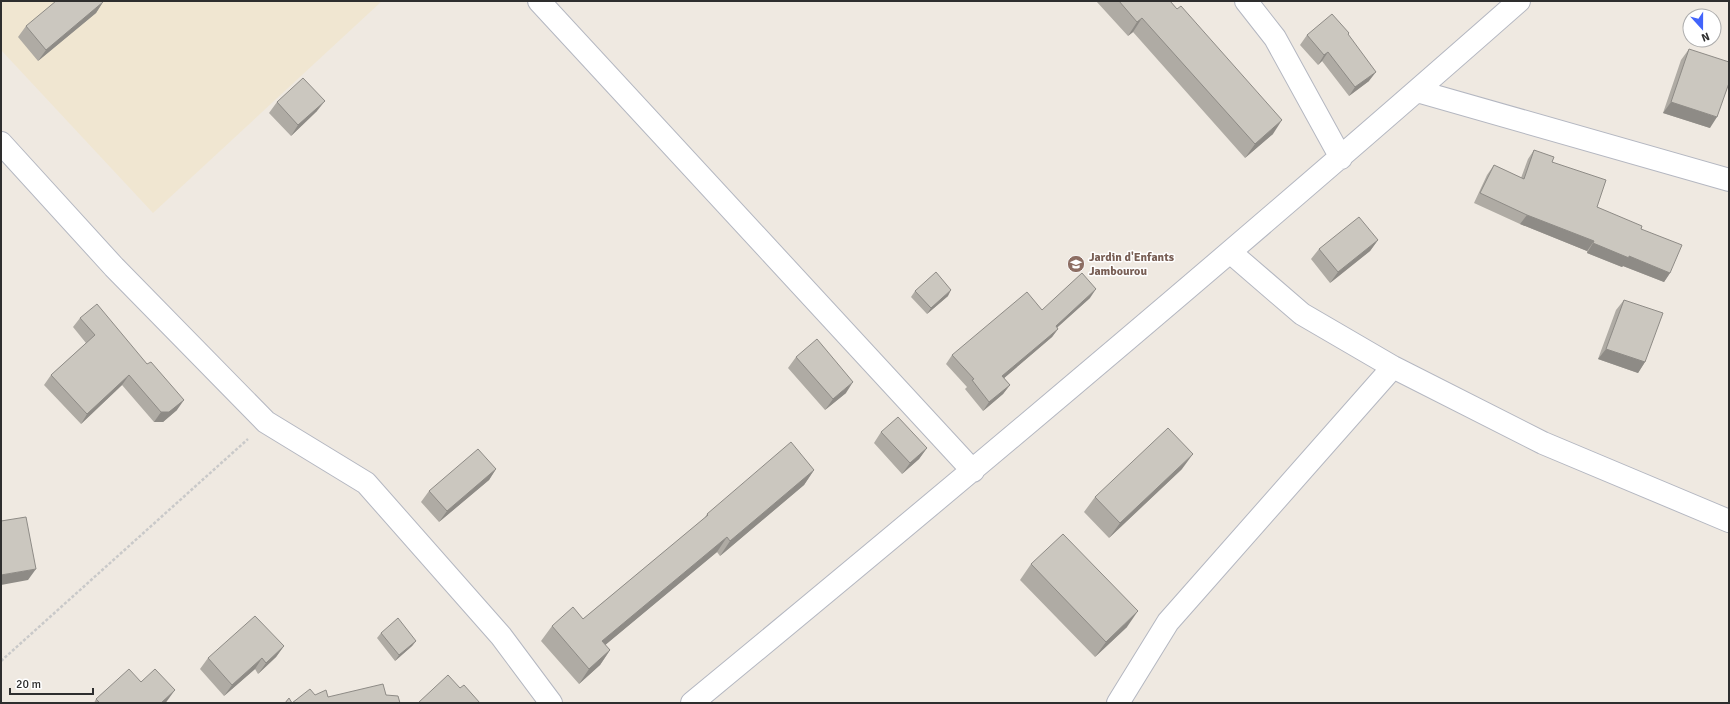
<svg xmlns="http://www.w3.org/2000/svg" width="1730" height="704" font-family="Signika,sans-serif">
  <style>
    .education { fill: #f0e6d1 }
    .lines { fill: none; stroke-linecap: round; stroke-linejoin: round }
    .minor-casing { stroke: #b4b7c1; stroke-width: 24 }
    .path { stroke: #c9c9c9; stroke-width: 2.5; stroke-dasharray: 3 2; stroke-linecap: butt }
    .minor { stroke: #fff; stroke-width: 22 }
    .wall { fill: #afaba4 }
    .shaded-wall { fill: #8e8b86 }
    .building { fill: #cbc7bf; stroke: #8e8b86 }
    .labels { text-anchor: middle; dominant-baseline: central; stroke-width: 3; stroke-linejoin: round; paint-order: stroke }
    .education-label { font-size: 12px; font-weight: bold; fill: #785e54; stroke: #fff; text-anchor: start }
  </style>
  <rect width="100%" height="100%" fill="#efe9e1"/>
  <!-- education -->
  <path class="education" d="M 1,1 L 382,1 L 153,213 L 1,50 Z"/>
  <g class="lines">
    <defs>
      <path id="minor" d="M 539,1 L 973,471
        M 1246,1 L 1275,38 L 1341,158
        M 1417,91 L 1729,180
        M 1,143 L 114,267 L 266,422 L 366,483 L 501,636 L 551,703
        M 1230,252 L 1302,314 L 1393,367 L 1543,443 L 1729,521
        M 692,703 C 971,473 1248,240 1519,1
        M 1118,703 L 1168,622 L 1393,367"/>
    </defs>
    <!-- minor casing -->
    <use href="#minor" class="minor-casing"/>
    <!-- path -->
    <path class="path" d="M 1,661 L 248,439"/>
    <!-- minor -->
    <use href="#minor" class="minor"/>
  </g>
  <!-- wall -->
  <path class="wall" d="M 1096,1 L 1170,1 L 1177,9 L 1273,134 L 1245,158 L 1133,32 L 1128,36 Z
    M 103,2 L 96,13 L 38,61 L 18,37 L 26,26 Z
    M 1349,33 L 1348,35 L 1369,81 L 1349,96 L 1322,61 L 1318,65 L 1300,45 L 1307,35 Z
    M 1689,49 L 1710,128 L 1663,113 L 1681,60 Z
    M 277,102 L 317,111 L 291,136 L 269,113 Z
    M 1534,150 L 1552,162 L 1597,207 L 1641,229 L 1670,273 L 1664,282 L 1623,266 L 1622,267 L 1587,253 L 1587,251 L 1520,224 L 1474,203 L 1487,175 L 1494,165 L 1521,178 L 1528,159 Z
    M 1378,240 L 1370,251 L 1330,283 L 1311,259 L 1319,249 Z
    M 915,291 L 948,296 L 927,314 L 911,297 Z
    M 1090,298 L 1057,327 L 1058,329 L 1052,337 L 1004,378 L 1010,385 L 1003,394 L 983,411 L 965,389 L 967,387 L 946,364 L 952,355 L 1042,310 Z
    M 1624,300 L 1645,362 L 1638,373 L 1598,359 L 1616,310 Z
    M 80,318 L 177,410 L 163,422 L 154,422 L 122,385 L 81,424 L 44,385 L 51,375 L 86,343 L 73,327 Z
    M 796,357 L 846,393 L 825,410 L 788,368 Z
    M 881,432 L 927,448 L 919,459 L 902,474 L 874,443 Z
    M 496,469 L 489,480 L 439,522 L 421,502 L 429,491 Z
    M 1182,469 L 1109,538 L 1084,512 L 1095,497 Z
    M 814,470 L 804,485 L 720,556 L 717,552 L 605,645 L 610,650 L 600,665 L 579,684 L 541,641 L 552,626 L 583,619 L 704,519 L 707,514 Z
    M 1031,564 L 1127,627 L 1095,657 L 1020,580 Z
    M 381,633 L 416,641 L 412,646 L 395,661 L 377,638 Z
    M 284,646 L 276,657 L 258,674 L 255,669 L 224,696 L 200,669 L 208,658 Z
    M 141,682 L 167,701 L 165,703 L 94,703 L 96,699 Z"/>
  <!-- shaded-wall -->
  <path class="shaded-wall" d="M 103,2 L 96,13 L 38,61 L 46,50 Z
    M 1142,18 L 1133,32 L 1128,36 L 1137,22 Z
    M 1328,52 L 1322,61 L 1318,65 L 1324,55 Z
    M 1376,72 L 1369,81 L 1349,96 L 1355,87 Z
    M 325,101 L 317,111 L 291,136 L 298,125 Z
    M 1671,102 L 1717,117 L 1710,128 L 1663,113 Z
    M 1282,120 L 1273,134 L 1245,158 L 1255,144 Z
    M 1527,215 L 1594,241 L 1587,251 L 1520,224 Z
    M 1378,240 L 1370,251 L 1330,283 L 1338,272 Z
    M 1593,243 L 1629,256 L 1670,273 L 1664,282 L 1623,266 L 1622,267 L 1587,253 Z
    M 1096,289 L 1090,298 L 1049,335 L 1056,326 Z
    M 951,290 L 948,296 L 927,314 L 931,308 Z
    M 1058,329 L 1052,337 L 996,385 L 1002,376 Z
    M 1606,349 L 1645,362 L 1638,373 L 1598,359 Z
    M 129,375 L 122,385 L 81,424 L 87,414 Z
    M 853,382 L 846,393 L 825,410 L 833,399 Z
    M 1010,385 L 1003,394 L 983,411 L 989,402 Z
    M 184,400 L 177,410 L 163,422 L 154,422 L 161,412 Z
    M 927,448 L 919,459 L 902,474 L 910,463 Z
    M 1193,454 L 1182,469 L 1109,538 L 1120,523 Z
    M 496,469 L 489,480 L 439,522 L 447,511 Z
    M 814,470 L 804,485 L 720,556 L 730,541 Z
    M 727,537 L 717,552 L 592,656 L 602,641 Z
    M 36,569 L 28,580 L 1,585 L 1,575 Z
    M 1138,611 L 1127,627 L 1095,657 L 1106,642 Z
    M 416,641 L 412,646 L 395,661 L 399,655 Z
    M 284,646 L 276,657 L 258,674 L 266,663 Z
    M 610,650 L 600,665 L 579,684 L 589,669 Z
    M 262,658 L 255,669 L 224,696 L 232,685 Z
    M 175,690 L 167,701 L 165,703 L 161,703 Z"/>
  <!-- building -->
  <path class="building" d="M 56,1 L 102,1 L 103,2 L 46,50 L 26,26 Z
    M 1119,1 L 1170,1 L 1177,9 L 1181,6 L 1282,120 L 1255,144 L 1142,18 L 1137,22 Z
    M 1332,14 L 1349,33 L 1348,34 L 1376,72 L 1355,87 L 1328,52 L 1324,55 L 1307,35 Z
    M 1689,49 L 1729,62 L 1729,83 L 1717,117 L 1671,102 Z
    M 303,78 L 325,101 L 298,125 L 277,102 Z
    M 1534,150 L 1554,157 L 1552,162 L 1606,180 L 1597,207 L 1642,226 L 1641,229 L 1682,245 L 1670,273 L 1629,256 L 1629,258 L 1593,243 L 1594,241 L 1527,215 L 1480,193 L 1494,165 L 1524,179 Z
    M 1359,217 L 1378,240 L 1338,272 L 1319,249 Z
    M 936,272 L 951,290 L 931,308 L 915,291 Z
    M 1082,273 L 1096,289 L 1056,326 L 1058,329 L 1002,376 L 1010,385 L 989,402 L 972,380 L 974,379 L 952,355 L 1027,292 L 1042,310 Z
    M 1624,300 L 1663,313 L 1645,362 L 1606,349 Z
    M 97,304 L 147,364 L 151,362 L 184,400 L 169,412 L 161,412 L 129,375 L 87,414 L 51,375 L 95,335 L 80,318 Z
    M 817,339 L 853,382 L 833,399 L 796,357 Z
    M 898,417 L 927,448 L 910,463 L 881,432 Z
    M 1168,428 L 1193,454 L 1120,523 L 1095,497 Z
    M 791,442 L 814,470 L 730,541 L 727,537 L 602,641 L 610,650 L 589,669 L 552,626 L 573,607 L 583,619 L 708,515 L 707,514 Z
    M 478,449 L 496,469 L 447,511 L 429,491 Z
    M 26,517 L 36,569 L 1,575 L 1,521 Z
    M 1063,534 L 1138,611 L 1106,642 L 1031,564 Z
    M 255,616 L 284,646 L 266,663 L 262,658 L 232,685 L 208,658 Z
    M 398,618 L 416,641 L 399,655 L 381,633 Z
    M 129,669 L 141,682 L 155,669 L 175,690 L 161,703 L 100,703 L 96,699 Z
    M 448,675 L 460,688 L 464,685 L 480,703 L 418,703 Z
    M 383,684 L 386,695 L 398,696 L 400,703 L 285,703 L 289,698 L 292,703 L 310,689 L 315,695 L 326,690 L 328,697 Z"/>
  <!-- icons -->
  <defs>
    <symbol id="school-disc" viewBox="-11 -11 22 22"><circle r="9.5" fill="#8d6e63" stroke="#fff"/><path d="M0-5L7-2L0 1L-7-2ZM-4 1L0 2.5L4 1V4Q0 6-4 4Z" fill="#fff"/></symbol>
  </defs>
  <g fill-rule="evenodd">
    <use href="#school-disc" x="1066" y="254" width="20" height="20"/>
  </g>
  <g class="labels">
    <!-- education labels -->
    <g class="education-label">
      <text x="1089" y="257">Jardin d'Enfants<tspan x="1089" dy="14">Jambourou</tspan></text>
    </g>
  </g>
  <!-- border -->
  <rect width="1730" height="704" fill="none" stroke="#2e2e2e" stroke-width="4"/>
  <!-- north arrow -->
  <g transform="translate(1702 28) rotate(159)"><circle r="19" fill="#ffffff" stroke="#ababab"/>
  <path d="M0-3L7 15L0 10L-7 15Z" fill="#4264fb"/>
  <text y="-6" font-size="11" font-weight="bold" text-anchor="middle" fill="#2e2e2e">N</text>
  </g>
  <!-- scale -->
  <path d="M10 688v6h83v-6" fill="none" stroke="#2e2e2e" stroke-width="2"/>
  <text x="16" y="688" font-size="12" fill="#2e2e2e" stroke="#ffffff" stroke-width="3" paint-order="stroke">20 m</text>
</svg>
